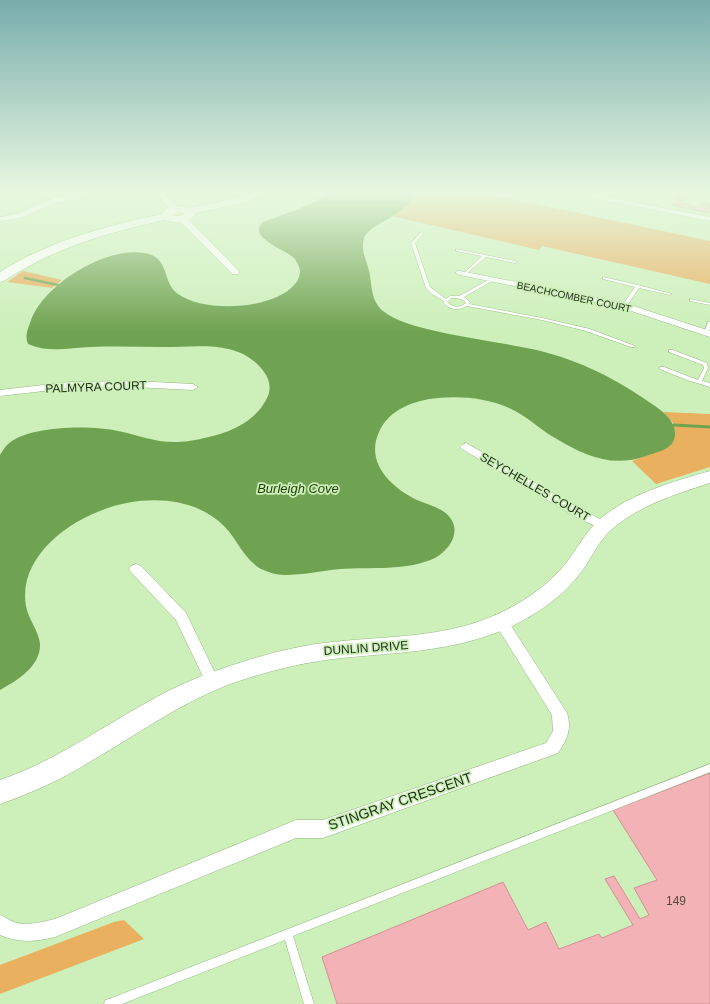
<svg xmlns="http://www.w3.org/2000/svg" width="710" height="1004" font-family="Helvetica,sans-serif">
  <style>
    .green { fill: #e8b05f }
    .water { fill: #70a351 }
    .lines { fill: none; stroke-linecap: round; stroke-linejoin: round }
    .stream-far1 { stroke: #70a351; stroke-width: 2.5 }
    .stream { stroke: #70a351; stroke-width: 3 }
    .building { fill: #f2b2b6; stroke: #d39095 }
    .lane-casing { stroke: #95b783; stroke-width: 1 }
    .street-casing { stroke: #95b783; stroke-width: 1 }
    .secondary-casing { stroke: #95b783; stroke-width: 1 }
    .lane { fill: #fff; fill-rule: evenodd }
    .street { fill: #fff; fill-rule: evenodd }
    .secondary { fill: #fff; fill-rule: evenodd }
    .labels { text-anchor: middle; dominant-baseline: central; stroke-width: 3.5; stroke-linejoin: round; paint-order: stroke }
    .far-street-label { font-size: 10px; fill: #1d2b16; stroke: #cdf0ba }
    .street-label { font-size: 12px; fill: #1d2b16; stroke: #cdf0ba }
    .near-number-label { font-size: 12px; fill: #524d3e }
    .water-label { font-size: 13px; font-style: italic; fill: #1c3e01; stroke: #cdf0ba }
    .near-street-label { font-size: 14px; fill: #1d2b16; stroke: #cdf0ba }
  </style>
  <rect width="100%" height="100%" fill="#cdf0ba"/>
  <!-- green -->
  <path class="green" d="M 420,191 L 474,191 L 710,241 L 710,284 L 542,246 L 539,250 L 392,216 L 411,202 Z
    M 23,271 L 62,280 L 52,288 L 7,282 Z
    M 663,412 L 710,414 L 710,467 L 656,484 L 632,461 L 670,446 L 674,424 Z
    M 124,920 L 144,939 L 0,994 L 0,965 L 114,922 Z"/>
  <!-- water -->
  <path class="water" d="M 335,191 L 420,191 C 412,202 402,210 391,217 C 382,223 371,227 365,236 C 360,247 365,257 368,267 C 373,283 369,299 383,311 C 396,321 412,325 427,329 C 463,338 500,342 537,350 C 581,361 615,378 652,404 C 664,412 681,425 673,442 C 669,450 654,453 646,456 C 612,468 585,456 555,438 C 539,429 526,415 509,408 C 487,398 461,396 438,398 C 415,400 389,409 379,432 C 365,463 391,487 417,500 C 428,505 444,508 451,519 C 461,534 448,551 435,558 C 408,571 369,567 340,569 C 321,571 303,575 284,575 C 277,575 268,572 261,569 C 244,559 238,541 225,527 C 195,496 144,495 105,509 C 65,523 18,559 26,606 C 28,619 39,631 40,644 C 41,666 17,681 0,690 L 0,455 C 2,452 4,448 7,445 C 27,425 92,425 118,431 C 138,435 157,443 177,442 C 183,442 189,441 195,440 C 223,435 252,426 266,400 C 272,390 270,380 264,372 C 241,339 198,347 163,347 C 139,347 115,346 91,347 C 69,348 48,353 28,344 C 25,336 27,331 30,323 C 41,286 105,246 144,253 C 171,257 161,282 178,294 C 204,313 274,310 295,284 C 299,280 300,274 300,270 C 299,266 297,262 294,258 C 286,250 246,237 263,222 L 299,209 Z"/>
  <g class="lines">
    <!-- stream-far1 -->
    <path class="stream-far1" d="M 25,278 L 58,285"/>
    <!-- stream -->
    <path class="stream" d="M 674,425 L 710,427"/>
  </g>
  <!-- building -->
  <path class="building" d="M 678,196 L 686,197 L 682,203 L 691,205 L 689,209 L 672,205 Z
    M 703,202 L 710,204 L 708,213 L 690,209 L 692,206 L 700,207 Z
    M 710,773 L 710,1004 L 337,1004 L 322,957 L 503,882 L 528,930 L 546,922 L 559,949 L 599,934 L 602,938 L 633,925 L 605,879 L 614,876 L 640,919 L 649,915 L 634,888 L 657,880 L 613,810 Z"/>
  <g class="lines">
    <defs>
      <path id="lane" d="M 421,232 L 424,233 L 415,243 L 430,287 L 446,299 L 450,296 L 459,296 L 490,279 L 492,279 L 492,281 L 464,297 L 468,300 L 470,303 L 469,304 L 542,318 L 590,329 L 635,346 L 635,347 L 631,347 L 586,331 L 542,320 L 467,306 C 458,311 449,310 443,302 L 444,301 L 432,294 L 426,288 L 411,243 ZM 451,298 C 457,298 462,298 466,303 C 460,308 453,308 447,302 Z
        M 456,249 L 515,261 L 517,262 L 515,263 L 486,257 L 465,275 L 464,275 L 464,273 L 482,256 L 456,251 Z
        M 603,277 L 638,285 L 672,294 L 670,295 L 639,288 L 626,307 L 624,307 L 622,306 L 635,287 L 603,279 Z
        M 690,299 L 710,303 L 710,305 L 690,301 Z
        M 708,322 L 710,322 L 710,329 L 708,334 L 704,334 L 704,333 Z
        M 669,350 L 673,350 L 707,363 L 708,368 L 702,381 L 710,383 L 710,387 L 687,380 L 660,369 L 660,367 L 664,367 L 698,380 L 704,368 L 703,365 L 669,352 Z
        M 710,764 L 710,772 L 293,936 L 314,1004 L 304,1004 L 285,940 L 122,1004 L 104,1004 L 105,1000 L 109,999 Z"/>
      <path id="street" d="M 31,191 C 40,191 52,191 59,198 L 92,191 L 104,191 L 101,193 L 59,202 L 21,218 L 0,221 L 0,217 L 16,214 L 52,199 L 32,192 Z
        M 155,191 L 162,191 L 178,208 L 178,212 L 172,212 Z
        M 565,191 L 577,191 L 710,217 L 710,221 L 568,193 Z
        M 180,217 L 186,217 L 238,270 L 239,272 L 238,274 L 232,274 L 180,221 Z
        M 457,271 L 460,271 L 624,303 L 710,331 L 710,337 L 622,308 L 460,275 L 456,273 Z
        M 134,381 L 193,384 L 198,387 L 193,390 L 134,387 L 70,388 L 0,396 L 0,390 L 70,382 Z
        M 466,443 L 584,511 L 608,523 L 610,526 L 608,529 L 604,530 L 576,517 L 462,449 L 460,447 L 462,445 Z
        M 136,564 L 141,566 L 186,613 L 219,681 L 217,685 L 212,687 L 207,685 L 176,620 L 131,572 L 129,569 L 131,566 Z
        M 501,616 L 506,618 L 567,713 C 572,729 567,740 558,753 L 323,838 L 296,838 L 55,937 C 35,942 19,943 0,935 L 0,915 C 4,916 7,919 11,921 C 23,927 43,922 55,919 L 296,820 L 323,820 L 546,743 L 553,731 L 552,715 L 494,622 L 496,618 Z"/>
      <path id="secondary" d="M 259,191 L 273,191 L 272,193 L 243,203 L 196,213 C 189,224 177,224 165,220 C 107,233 55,247 4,281 L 0,282 L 0,272 C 49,241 105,226 162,214 L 166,209 L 176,206 L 190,208 L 236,198 ZM 179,212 L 185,214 L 180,216 L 172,215 Z
        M 710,471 L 710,483 C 676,494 640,505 612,529 C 599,540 592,557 582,571 C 564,596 537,614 510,627 C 453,653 393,652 333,659 C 301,663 269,671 239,681 C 185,699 140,733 91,761 C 62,779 32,793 0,804 L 0,780 C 56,761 103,726 155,698 C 182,683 210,672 239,663 C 270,653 301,645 333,642 C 386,636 443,638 493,616 C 521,604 548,586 567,562 C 577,549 585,533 598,521 C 628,494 672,482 710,471 Z"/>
    </defs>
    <!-- lane casing -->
    <use href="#lane" class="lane-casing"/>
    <!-- street casing -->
    <use href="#street" class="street-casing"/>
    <!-- secondary casing -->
    <use href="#secondary" class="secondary-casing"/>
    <!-- lane -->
    <use href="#lane" class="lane"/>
    <!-- street -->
    <use href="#street" class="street"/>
    <!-- secondary -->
    <use href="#secondary" class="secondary"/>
  </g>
  <!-- sky -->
  <linearGradient id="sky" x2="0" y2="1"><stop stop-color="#78adac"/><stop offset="0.58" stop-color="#e8f8e0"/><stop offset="1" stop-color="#e8f8e0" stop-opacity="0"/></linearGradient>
  <rect width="710" height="331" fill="url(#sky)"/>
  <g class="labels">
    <!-- far-street labels -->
    <g class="far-street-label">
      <text transform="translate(574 297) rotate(12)">BEACHCOMBER COURT</text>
    </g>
    <!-- street labels -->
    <g class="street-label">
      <text transform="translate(96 387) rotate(-2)">PALMYRA COURT</text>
      <text transform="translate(535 487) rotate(30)">SEYCHELLES COURT</text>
      <text transform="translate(366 648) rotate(-4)">DUNLIN DRIVE</text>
    </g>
    <!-- near-number labels -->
    <g class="near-number-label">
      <text x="676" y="901">149</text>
    </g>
    <!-- water labels -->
    <g class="water-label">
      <text x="298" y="488">Burleigh Cove</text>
    </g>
    <!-- near-street labels -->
    <g class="near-street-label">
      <text transform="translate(400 801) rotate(-19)">STINGRAY CRESCENT</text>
    </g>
  </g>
</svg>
